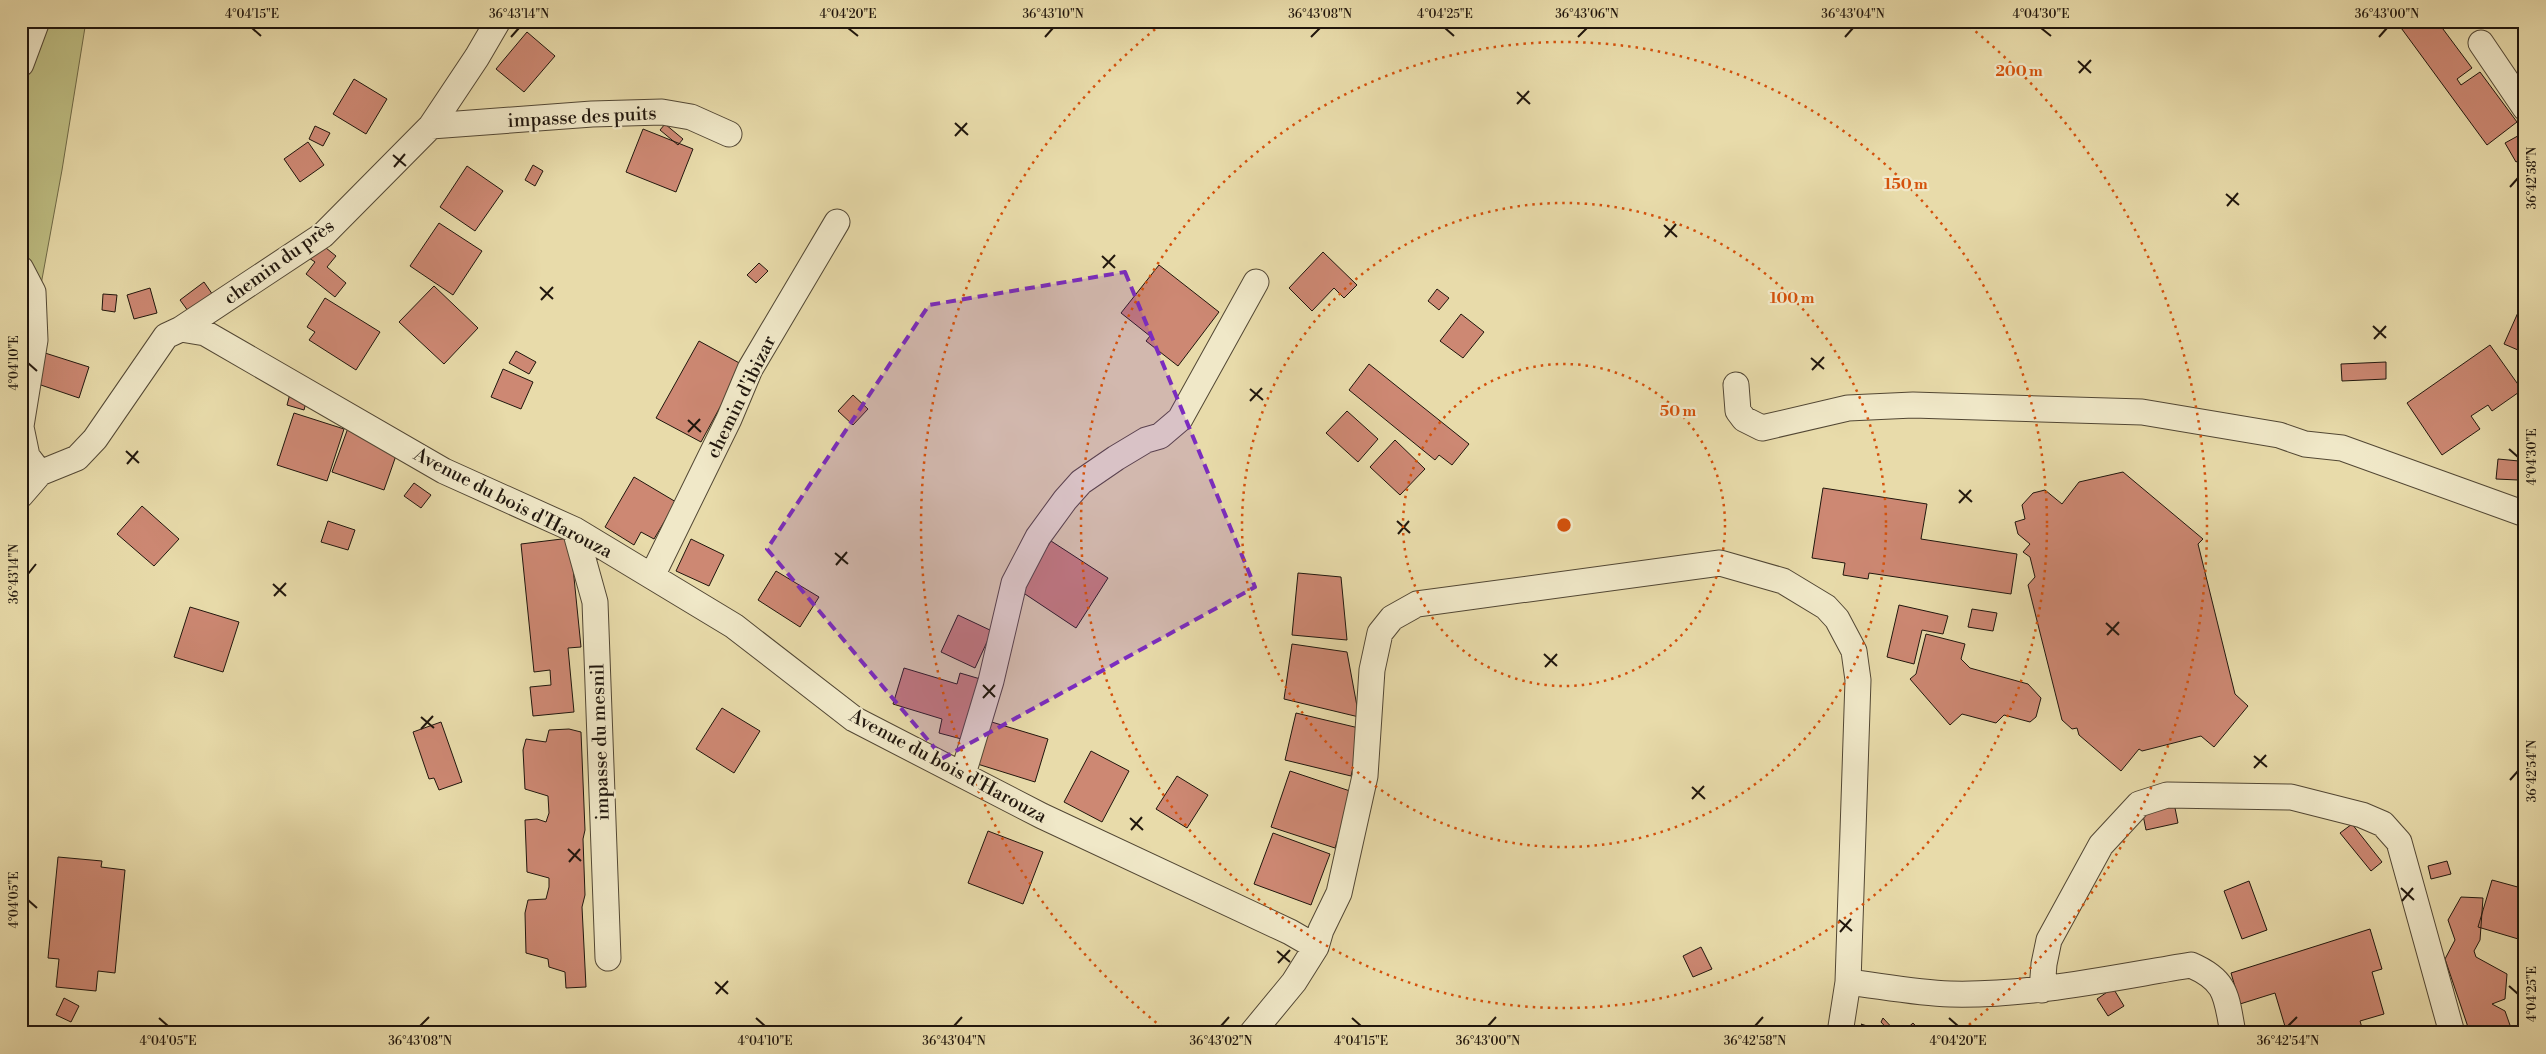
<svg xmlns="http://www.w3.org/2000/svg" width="2546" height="1054" font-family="'Libre Bodoni',serif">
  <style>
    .green { fill: #bebe83; stroke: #6f6a48 }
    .building { fill: #cd8873; stroke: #20160d }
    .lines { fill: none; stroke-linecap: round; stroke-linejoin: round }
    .minor-casing { stroke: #524734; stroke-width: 27 }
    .minor { stroke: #f0e8c8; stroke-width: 25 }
    .marked { fill: #7b2cbf; fill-opacity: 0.2; stroke: #7b2cbf; stroke-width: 4; stroke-dasharray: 10 6; stroke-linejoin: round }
    .ticks { fill: none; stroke: #20160d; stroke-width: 2 }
    .ring { fill: none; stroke: #d4520c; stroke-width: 2.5; stroke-dasharray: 2.5 5 }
    .labels { text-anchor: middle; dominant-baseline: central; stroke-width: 4.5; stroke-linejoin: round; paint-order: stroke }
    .street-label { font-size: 19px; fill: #20160d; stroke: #f0e8c8 }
    .centre { fill: #d4520c; stroke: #f0e8c8; stroke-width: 2.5 }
    .ring-label { font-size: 15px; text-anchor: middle; font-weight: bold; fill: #d4520c; stroke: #f0e8c8; stroke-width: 4.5; stroke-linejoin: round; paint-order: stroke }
    .neatline { fill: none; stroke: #20160d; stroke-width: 2 }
    .ticks-label { font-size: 12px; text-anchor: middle; fill: #20160d }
  </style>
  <rect width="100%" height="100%" fill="#e8dbaa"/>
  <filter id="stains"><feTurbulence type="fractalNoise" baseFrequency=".004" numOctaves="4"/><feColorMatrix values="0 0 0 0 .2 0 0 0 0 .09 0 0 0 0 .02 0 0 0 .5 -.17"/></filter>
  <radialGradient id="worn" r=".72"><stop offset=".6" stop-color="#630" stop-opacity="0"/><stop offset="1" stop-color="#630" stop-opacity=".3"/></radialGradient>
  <!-- green -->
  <path class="green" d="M 21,21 L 86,21 L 62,170 L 21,394 Z"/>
  <!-- building -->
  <path class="building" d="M 2396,21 L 2437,21 L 2472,68 L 2457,79 L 2461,85 L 2480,72 L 2517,122 L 2487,145 Z
    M 527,32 L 555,56 L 524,92 L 496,69 Z
    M 354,79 L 387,99 L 366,134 L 333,114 Z
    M 665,124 L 683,139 L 678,145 L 660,130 Z
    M 315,126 L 330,133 L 323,146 L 309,139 Z
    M 643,129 L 693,149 L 676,192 L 626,172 Z
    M 2525,132 L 2525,157 L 2516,162 L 2505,143 Z
    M 308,142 L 324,165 L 300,182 L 284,159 Z
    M 533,165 L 543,171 L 535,186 L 525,180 Z
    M 467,166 L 503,191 L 475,231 L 440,207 Z
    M 439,223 L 482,251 L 453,295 L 410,266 Z
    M 321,244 L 336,256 L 327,267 L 346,283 L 335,297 L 306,274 L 315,262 L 309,258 Z
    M 1323,252 L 1357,285 L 1344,298 L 1334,288 L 1312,311 L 1289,288 Z
    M 759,263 L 768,271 L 756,283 L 747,275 Z
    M 1159,265 L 1219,312 L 1178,366 L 1146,341 L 1150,336 L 1121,313 Z
    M 204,282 L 215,298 L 191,315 L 180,300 Z
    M 434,286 L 478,328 L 444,364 L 399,322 Z
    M 150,288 L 157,313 L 134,319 L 127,295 Z
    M 1437,289 L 1449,298 L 1439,310 L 1428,301 Z
    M 103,294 L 117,295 L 115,312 L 102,310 Z
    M 325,298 L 380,332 L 356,370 L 309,340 L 315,332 L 307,327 Z
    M 2520,308 L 2525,310 L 2525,353 L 2504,344 Z
    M 1461,314 L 1484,332 L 1463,358 L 1440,341 Z
    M 699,341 L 743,365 L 701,442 L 656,418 Z
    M 2490,345 L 2522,390 L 2492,411 L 2488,405 L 2471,416 L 2480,429 L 2442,455 L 2407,403 Z
    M 516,351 L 536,362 L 529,374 L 509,363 Z
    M 45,353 L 89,367 L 79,398 L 35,383 Z
    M 2386,362 L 2386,379 L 2342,381 L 2341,364 Z
    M 1369,364 L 1469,444 L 1452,465 L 1439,455 L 1435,460 L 1349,390 Z
    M 503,369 L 533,382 L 521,409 L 491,397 Z
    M 291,390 L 308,395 L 304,410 L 287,405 Z
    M 853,395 L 868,409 L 853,425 L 838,411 Z
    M 1347,411 L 1378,439 L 1358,462 L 1326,433 Z
    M 294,413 L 344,429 L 327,481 L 277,465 Z
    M 348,428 L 399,447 L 384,490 L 332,472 Z
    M 1395,440 L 1425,469 L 1400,495 L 1370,467 Z
    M 2498,459 L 2519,461 L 2518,480 L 2496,479 Z
    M 2123,472 L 2203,539 L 2198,544 L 2235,694 L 2248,706 L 2214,747 L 2201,736 L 2142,751 L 2139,749 L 2121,771 L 2079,735 L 2077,728 L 2072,729 L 2062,720 L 2028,585 L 2035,577 L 2030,557 L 2023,552 L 2030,544 L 2018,534 L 2015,522 L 2025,519 L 2022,505 L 2033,493 L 2045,490 L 2062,504 L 2079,482 Z
    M 634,477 L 676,502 L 654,539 L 641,532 L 634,545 L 605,527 Z
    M 414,483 L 431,495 L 421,508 L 404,496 Z
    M 1823,488 L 1927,504 L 1921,539 L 2017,554 L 2011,594 L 1869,573 L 1868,579 L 1843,575 L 1845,563 L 1812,558 Z
    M 142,506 L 179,539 L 154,566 L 117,534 Z
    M 328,521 L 355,530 L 348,550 L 321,542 Z
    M 570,538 L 581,647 L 568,648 L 574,712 L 533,716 L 530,687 L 551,685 L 550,670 L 534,672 L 521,544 Z
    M 691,539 L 724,555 L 709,586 L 676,571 Z
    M 1051,541 L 1108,578 L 1076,628 L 1019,590 Z
    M 776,571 L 819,597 L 800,627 L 758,600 Z
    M 1298,573 L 1341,577 L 1347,640 L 1292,635 Z
    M 1899,605 L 1948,616 L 1943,634 L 1922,630 L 1914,664 L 1887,657 Z
    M 190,607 L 239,622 L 223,672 L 174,657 Z
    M 1972,609 L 1997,613 L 1993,631 L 1968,627 Z
    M 958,615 L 992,631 L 975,668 L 941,652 Z
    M 1926,634 L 1965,644 L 1961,659 L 1970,668 L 2028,684 L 2041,698 L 2036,717 L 2030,722 L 2004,715 L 1996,723 L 1962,714 L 1950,725 L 1910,679 L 1916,674 Z
    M 1292,644 L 1347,652 L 1359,717 L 1284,699 Z
    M 904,668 L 957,684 L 960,673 L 987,681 L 969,741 L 939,733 L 942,719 L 893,704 Z
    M 722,708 L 760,731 L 734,773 L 696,749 Z
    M 1296,713 L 1363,729 L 1351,776 L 1285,760 Z
    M 985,720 L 1048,739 L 1035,782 L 971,762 Z
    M 441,722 L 462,782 L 439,790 L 434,778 L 429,779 L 413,732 Z
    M 569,729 L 581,732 L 585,830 L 583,839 L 585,895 L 582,907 L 586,987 L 566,988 L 565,972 L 549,967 L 548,959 L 526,953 L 525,913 L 528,900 L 546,899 L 549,887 L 549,878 L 527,872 L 525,820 L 537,819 L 546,822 L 549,813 L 548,796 L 525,789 L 523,750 L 526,739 L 546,742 L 549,730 Z
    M 1091,751 L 1129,771 L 1102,822 L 1064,802 Z
    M 1290,771 L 1353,792 L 1335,848 L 1271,827 Z
    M 1177,776 L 1208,795 L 1187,828 L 1156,809 Z
    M 2174,803 L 2178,823 L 2146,830 L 2142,810 Z
    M 2352,824 L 2382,862 L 2371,871 L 2340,833 Z
    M 988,831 L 1043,852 L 1023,904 L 968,883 Z
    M 1273,833 L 1330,854 L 1311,905 L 1254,884 Z
    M 58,857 L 102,861 L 101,867 L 125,870 L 115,973 L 98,971 L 96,991 L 56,987 L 59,959 L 48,958 Z
    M 2447,861 L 2451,874 L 2431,879 L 2428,866 Z
    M 2492,880 L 2525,889 L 2525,941 L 2478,927 Z
    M 2249,881 L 2267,930 L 2242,939 L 2224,891 Z
    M 2461,897 L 2483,898 L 2480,940 L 2474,951 L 2476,957 L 2507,974 L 2505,999 L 2492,1004 L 2505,1011 L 2511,1028 L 2523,1028 L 2525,1005 L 2525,1033 L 2470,1033 L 2445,959 L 2455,940 L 2448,920 Z
    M 2370,929 L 2382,969 L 2372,972 L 2384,1014 L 2360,1021 L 2363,1031 L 2356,1033 L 2287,1033 L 2275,993 L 2240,1004 L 2231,973 Z
    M 1701,947 L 1712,969 L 1693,977 L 1683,956 Z
    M 2113,988 L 2124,1006 L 2108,1016 L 2097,999 Z
    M 64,998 L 79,1006 L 71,1022 L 56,1015 Z
    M 1883,1018 L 1897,1033 L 1891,1033 L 1881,1022 Z
    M 1913,1023 L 1921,1032 L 1924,1033 L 1902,1033 Z
    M 1861,1024 L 1889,1033 L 1855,1033 L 1863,1026 Z
    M 1968,1027 L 1987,1033 L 1962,1033 Z"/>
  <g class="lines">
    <defs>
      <path id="minor" d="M 2481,43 L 2525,108
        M 21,64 L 37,21
        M 431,126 L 592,114 L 662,112 L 691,117 L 729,134
        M 21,269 L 33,292 L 35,340 L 21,426
        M 181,329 L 323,235 L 431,126 L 477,57 L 498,21
        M 1736,385 L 1738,411 L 1744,419 L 1762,428 L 1848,408 L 1913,405 L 2142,412 L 2279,435 L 2305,444 L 2342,448 L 2525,514
        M 21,427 L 27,456 L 40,473
        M 21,495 L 40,473 L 77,458 L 95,439 L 166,336 L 181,329 L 205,333 L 444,471 L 575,530 L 734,626 L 854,719 L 1042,816 L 1290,932 L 1316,947 L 1294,982 L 1252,1033
        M 575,530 L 595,602 L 608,958
        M 652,576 L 729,419 L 750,369 L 837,222
        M 963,774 L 991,681 L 1014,583 L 1038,537 L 1065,500 L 1081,482 L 1116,458 L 1146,440 L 1160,436 L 1180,419 L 1256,282
        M 1316,947 L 1321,930 L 1339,893 L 1365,776 L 1372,670 L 1380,633 L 1392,618 L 1417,604 L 1720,563 L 1783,581 L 1826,607 L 1837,619 L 1854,651 L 1858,680 L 1848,982 L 1840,1033
        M 1848,982 C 1881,986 1916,993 1950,994 C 2031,996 2111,978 2191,965 C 2228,981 2226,997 2233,1033
        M 2042,990 L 2044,964 L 2049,940 L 2101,845 L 2139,804 L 2167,795 L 2291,797 L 2362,815 L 2383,824 L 2399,842 L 2452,1033"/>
    </defs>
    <!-- minor casing -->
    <use href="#minor" class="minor-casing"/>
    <!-- minor -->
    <use href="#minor" class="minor"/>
  </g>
  <!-- marked area -->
  <path class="marked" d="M 1125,272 L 1255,587 L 943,758 L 767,549 L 929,305 Z"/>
  <!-- ticks -->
  <path class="ticks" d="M 252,28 L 261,36M 848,28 L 858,36M 1445,28 L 1454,36M 2041,28 L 2051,36M 511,37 L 519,28M 1045,37 L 1053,28M 1311,37 L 1320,28M 1578,37 L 1587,28M 1845,37 L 1853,28M 2379,37 L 2387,28M 2078,61 L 2091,73M 2079,73 L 2091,60M 1517,92 L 1530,104M 1517,104 L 1529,91M 955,123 L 968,135M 955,136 L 967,123M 393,155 L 406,166M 394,167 L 405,154M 2510,187 L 2518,178M 2226,194 L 2239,205M 2227,206 L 2238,193M 1664,225 L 1677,237M 1665,237 L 1676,224M 1102,256 L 1115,268M 1103,268 L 1115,255M 540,287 L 553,299M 541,300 L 553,287M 2373,326 L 2386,338M 2374,339 L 2386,326M 1811,358 L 1824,369M 28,363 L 37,371M 1812,370 L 1824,357M 1250,389 L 1263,400M 1250,401 L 1262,388M 688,420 L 701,432M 688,432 L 700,419M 2509,449 L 2518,457M 126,451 L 139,463M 127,464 L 138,451M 1959,490 L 1972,502M 1959,503 L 1971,490M 1397,521 L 1410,533M 1398,534 L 1409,521M 835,553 L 848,564M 836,565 L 847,552M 28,574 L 36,564M 273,584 L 286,596M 274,596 L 286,583M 2106,623 L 2119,635M 2107,635 L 2119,622M 1544,654 L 1557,666M 1545,667 L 1557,654M 983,685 L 995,697M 983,698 L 995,685M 421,717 L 434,728M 421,729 L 433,716M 2254,756 L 2267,767M 2254,768 L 2266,755M 2510,780 L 2518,771M 1692,787 L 1705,799M 1692,799 L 1704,786M 1130,818 L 1143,830M 1131,830 L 1142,817M 568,849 L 581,861M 569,862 L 580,849M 2401,888 L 2414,900M 28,900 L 37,908M 2402,901 L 2413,888M 1839,920 L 1852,931M 1840,932 L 1851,919M 1277,951 L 1290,962M 1278,963 L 1290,950M 715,982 L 728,994M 2509,986 L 2518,994M 716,994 L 728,981M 159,1018 L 168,1026M 756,1018 L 765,1026M 1352,1018 L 1361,1026M 1949,1018 L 1958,1026M 420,1026 L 429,1017M 954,1026 L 962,1017M 1221,1026 L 1229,1017M 1488,1026 L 1496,1017M 1755,1026 L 1763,1017M 2288,1026 L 2297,1017"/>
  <!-- distance rings -->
  <g class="ring">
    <circle cx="1564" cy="525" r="161"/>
    <circle cx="1564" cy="525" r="322"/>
    <circle cx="1564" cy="525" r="483"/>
    <path d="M1168 1032A643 643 0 0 1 1164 22M1964 22A643 643 0 0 1 1960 1032"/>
  </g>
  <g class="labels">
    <!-- street labels -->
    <g class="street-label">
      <text transform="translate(582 117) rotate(-3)">impasse des puits</text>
      <text transform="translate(279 262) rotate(-36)">chemin du près</text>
      <text transform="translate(741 397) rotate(-64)">chemin d'ibizar</text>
      <text transform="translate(513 503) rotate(27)">Avenue du bois d'Harouza</text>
      <text transform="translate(600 742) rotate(-92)">impasse du mesnil</text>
      <text transform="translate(948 766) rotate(28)">Avenue du bois d'Harouza</text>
    </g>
  </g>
  <circle cx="1564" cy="525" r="8" class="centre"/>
  <g class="ring-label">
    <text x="2019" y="76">200 m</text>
    <text x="1906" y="189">150 m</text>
    <text x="1792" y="303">100 m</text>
    <text x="1678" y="416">50 m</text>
  </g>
  <!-- margin -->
  <rect width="2546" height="1054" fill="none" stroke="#e8dbaa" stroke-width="55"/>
  <rect x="28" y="28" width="2490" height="998" class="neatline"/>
  <g class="ticks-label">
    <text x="252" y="18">4°04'15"E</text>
    <text x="519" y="18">36°43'14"N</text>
    <text x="848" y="18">4°04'20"E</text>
    <text x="1053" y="18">36°43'10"N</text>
    <text x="1320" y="18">36°43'08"N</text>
    <text x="1445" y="18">4°04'25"E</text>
    <text x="1587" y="18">36°43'06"N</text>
    <text x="1853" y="18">36°43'04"N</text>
    <text x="2041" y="18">4°04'30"E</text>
    <text x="2387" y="18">36°43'00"N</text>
    <text transform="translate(2532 178) rotate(-90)" y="4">36°42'58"N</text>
    <text transform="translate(14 363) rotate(-90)" y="4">4°04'10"E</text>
    <text transform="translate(2532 457) rotate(-90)" y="4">4°04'30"E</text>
    <text transform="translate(14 574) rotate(-90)" y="4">36°43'14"N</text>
    <text transform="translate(2532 771) rotate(-90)" y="4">36°42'54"N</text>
    <text transform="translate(14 900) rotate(-90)" y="4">4°04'05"E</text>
    <text transform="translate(2532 994) rotate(-90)" y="4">4°04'25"E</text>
    <text x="168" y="1045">4°04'05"E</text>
    <text x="420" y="1045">36°43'08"N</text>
    <text x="765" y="1045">4°04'10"E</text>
    <text x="954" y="1045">36°43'04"N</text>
    <text x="1221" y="1045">36°43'02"N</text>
    <text x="1361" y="1045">4°04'15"E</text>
    <text x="1488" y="1045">36°43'00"N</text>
    <text x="1755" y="1045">36°42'58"N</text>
    <text x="1958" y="1045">4°04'20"E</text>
    <text x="2288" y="1045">36°42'54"N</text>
  </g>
  <rect width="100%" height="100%" filter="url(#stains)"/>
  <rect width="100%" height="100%" fill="url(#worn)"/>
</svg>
